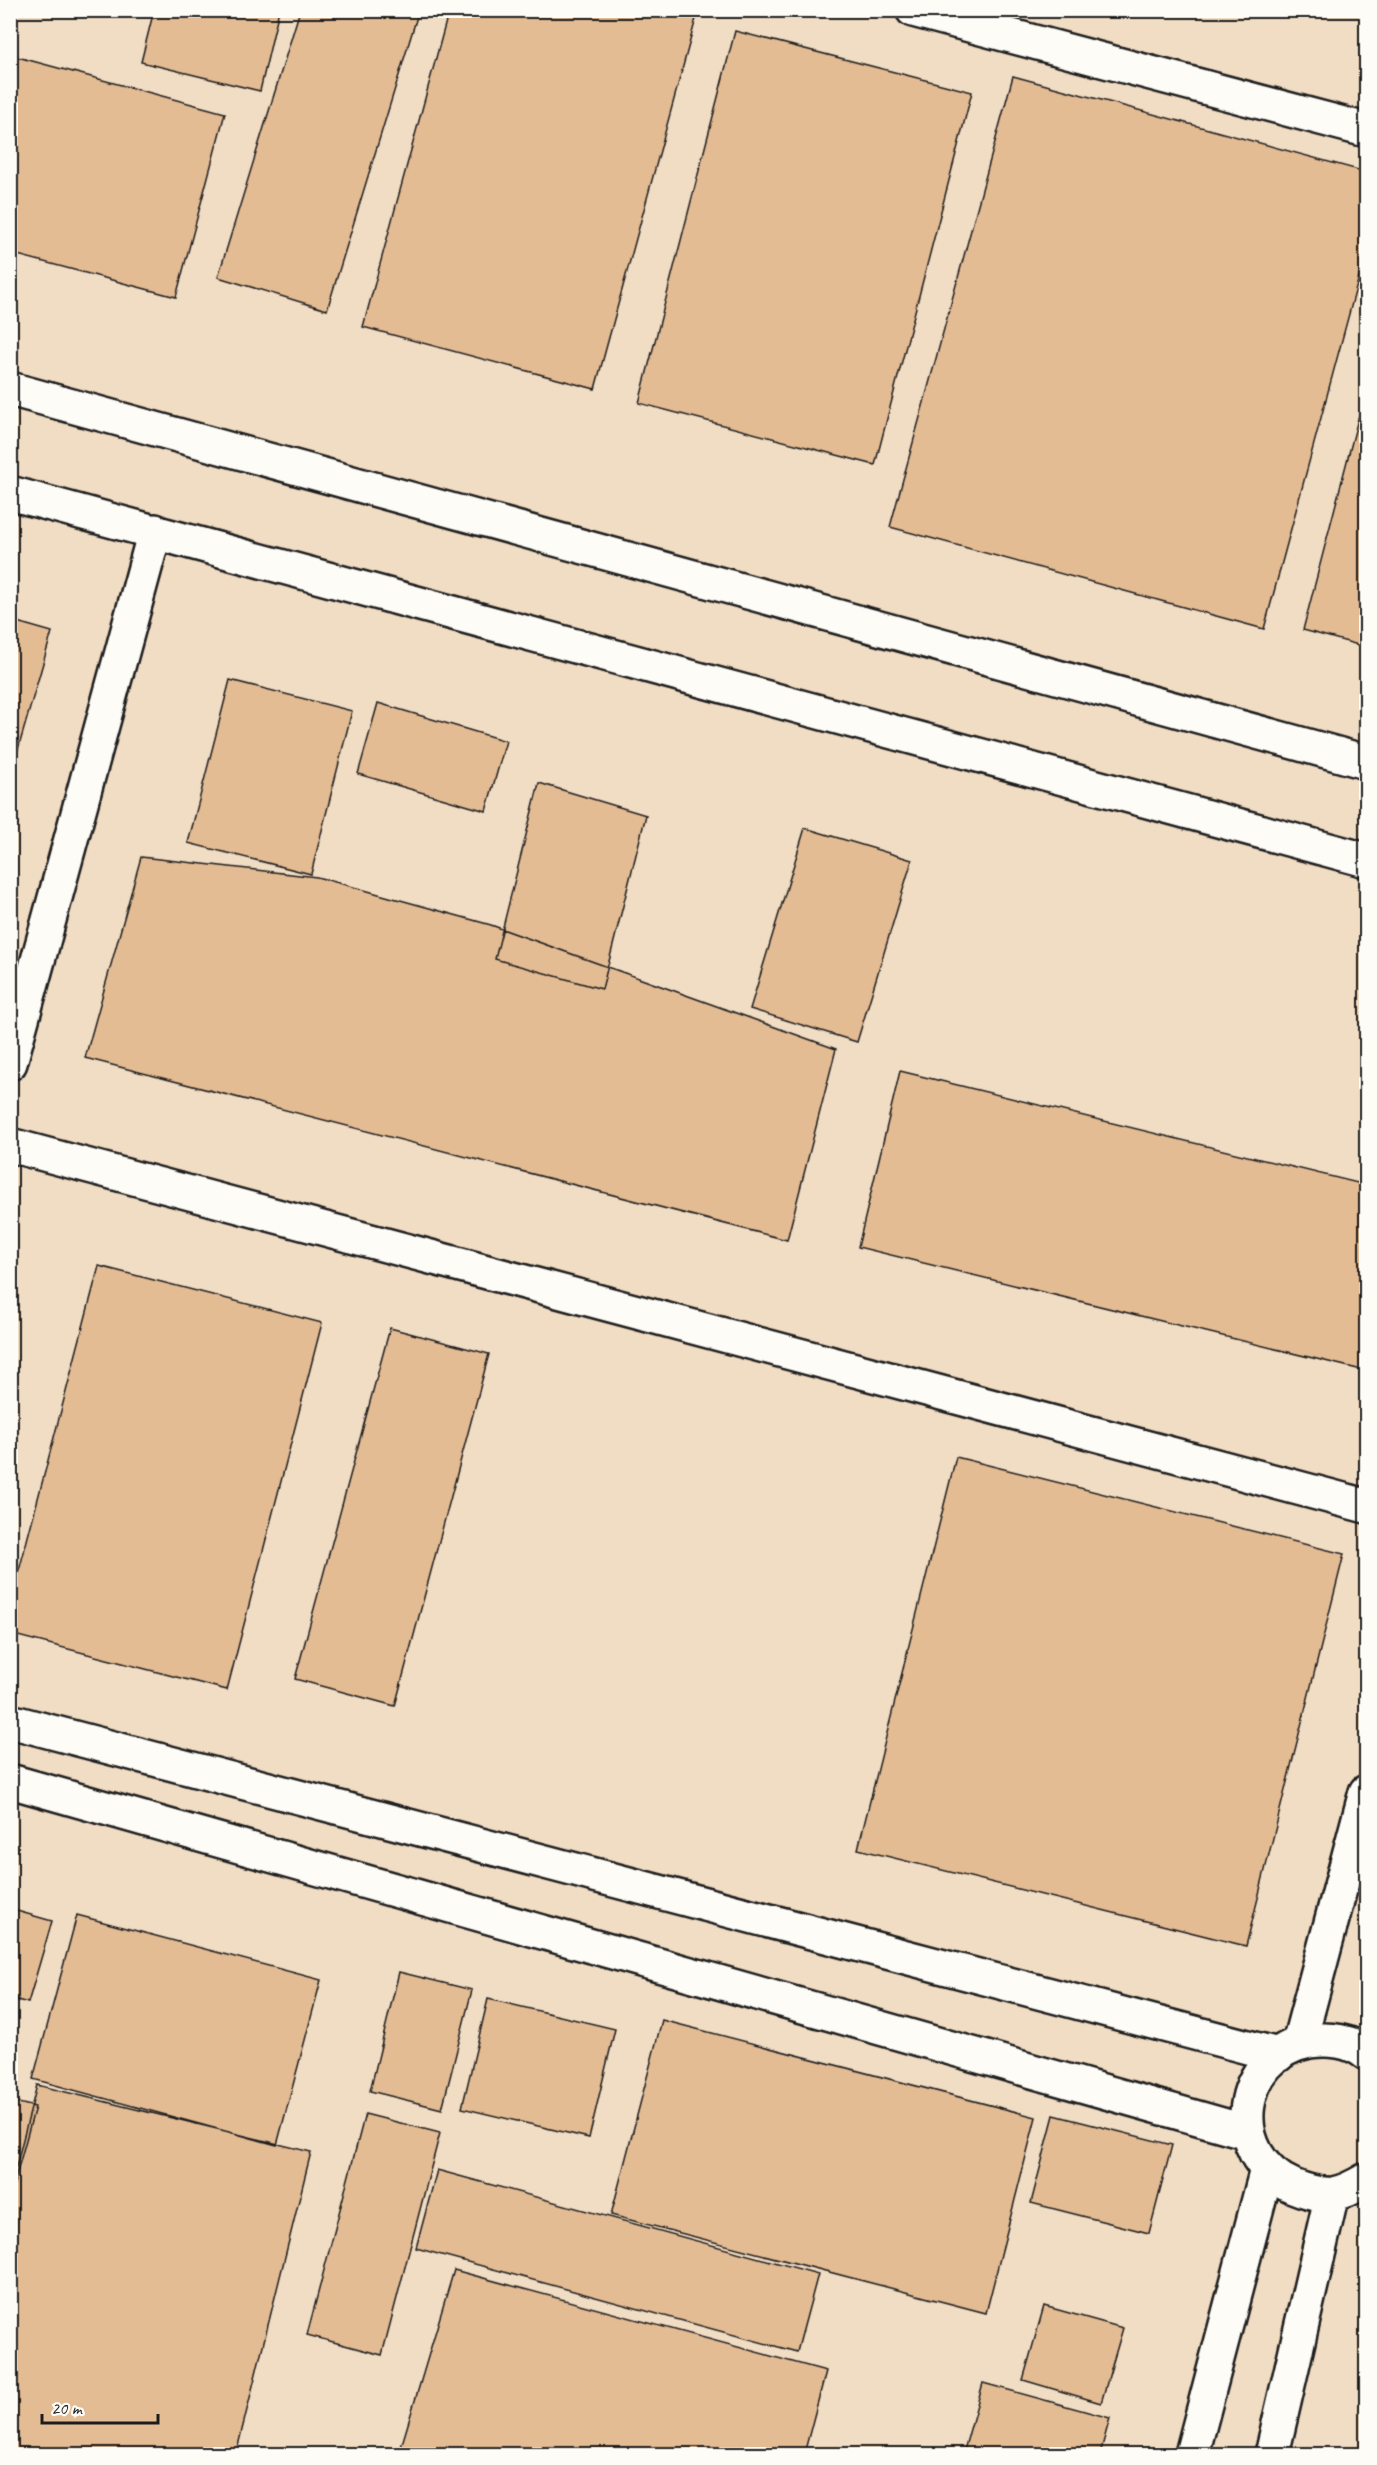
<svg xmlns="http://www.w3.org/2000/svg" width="1377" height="2465" font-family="Caveat,sans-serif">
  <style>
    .built { fill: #f1dcc4 }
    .building { fill: #e4bc94; stroke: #1c1c1c; stroke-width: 1.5 }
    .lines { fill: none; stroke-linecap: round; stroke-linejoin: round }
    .minor-casing { stroke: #1c1c1c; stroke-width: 38 }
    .minor { stroke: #fdfcf7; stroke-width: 33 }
  </style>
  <rect width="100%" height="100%" fill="#f6e9d9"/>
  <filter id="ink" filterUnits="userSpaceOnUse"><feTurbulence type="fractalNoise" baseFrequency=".0167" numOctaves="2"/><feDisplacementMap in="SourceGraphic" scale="12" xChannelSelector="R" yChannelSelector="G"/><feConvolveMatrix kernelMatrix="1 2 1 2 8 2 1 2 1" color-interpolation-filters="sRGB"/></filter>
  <g filter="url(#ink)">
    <!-- built -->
    <path class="built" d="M 11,11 L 1366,11 L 1366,2454 L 11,2454 Z"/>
    <!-- building -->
    <path class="building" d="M 154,10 L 279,10 L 260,91 L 141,62 Z
      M 300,10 L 419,10 L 327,310 L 218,277 Z
      M 449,10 L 681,10 L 697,15 L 595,389 L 363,327 Z
      M 735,31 L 972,92 L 875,465 L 639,403 Z
      M 10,55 L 225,113 L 176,297 L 10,253 Z
      M 1013,76 L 1366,172 L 1366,251 L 1264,629 L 890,527 Z
      M 1366,388 L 1366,647 L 1303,630 Z
      M 10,620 L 52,632 L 10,777 Z
      M 230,680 L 352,711 L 311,874 L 188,843 Z
      M 378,703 L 506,741 L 486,811 L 358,774 Z
      M 539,783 L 646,815 L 602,989 L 495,959 Z
      M 805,828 L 912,860 L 857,1042 L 750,1009 Z
      M 141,857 L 317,877 L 491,925 L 836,1049 L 787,1240 L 85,1058 Z
      M 900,1071 L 1366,1185 L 1366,1371 L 858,1247 Z
      M 99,1266 L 322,1323 L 227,1690 L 10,1634 L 10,1605 Z
      M 390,1328 L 489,1354 L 395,1706 L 295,1679 Z
      M 956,1457 L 1344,1554 L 1246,1946 L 858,1849 Z
      M 10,1909 L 52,1921 L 28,2003 L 10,1998 Z
      M 77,1915 L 321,1980 L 277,2145 L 33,2079 Z
      M 399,1972 L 472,1990 L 442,2109 L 370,2091 Z
      M 488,1999 L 615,2029 L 589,2138 L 462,2108 Z
      M 662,2020 L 1036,2117 L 986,2313 L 611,2215 Z
      M 37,2085 L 311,2152 L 236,2454 L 10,2454 L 10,2190 Z
      M 10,2101 L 35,2107 L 10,2198 Z
      M 365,2114 L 440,2133 L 382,2355 L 307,2335 Z
      M 1054,2115 L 1172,2145 L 1149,2233 L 1031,2203 Z
      M 437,2170 L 818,2274 L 797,2352 L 416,2248 Z
      M 454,2270 L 826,2371 L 804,2454 L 399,2454 Z
      M 1044,2306 L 1123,2328 L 1101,2403 L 1023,2380 Z
      M 983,2383 L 1110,2418 L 1100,2454 L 963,2454 Z"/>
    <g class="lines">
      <defs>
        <path id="minor" d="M 913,10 L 1366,130
          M 10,389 L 1366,762
          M 10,493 L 1366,860
          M 10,1063 L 155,531
          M 10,1145 L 1366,1506
          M 10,1721 L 1278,2055
          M 10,1781 L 1247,2132
          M 1299,2043 L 1366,1792
          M 1366,2053 C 1351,2041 1329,2038 1310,2041 C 1236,2054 1223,2156 1293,2186 C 1305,2191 1320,2195 1333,2194 C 1345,2192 1356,2186 1366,2180
          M 1192,2454 L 1267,2169
          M 1272,2454 L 1332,2194"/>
      </defs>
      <!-- minor casing -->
      <use href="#minor" class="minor-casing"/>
      <!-- minor -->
      <use href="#minor" class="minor"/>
    </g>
  </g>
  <!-- margin -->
  <rect width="1377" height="2465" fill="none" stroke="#fdfcf7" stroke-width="36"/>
  <rect x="18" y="18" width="1341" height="2429" fill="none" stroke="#1c1c1c" stroke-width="2" filter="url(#ink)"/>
  <!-- scale -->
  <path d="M42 2414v9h116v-9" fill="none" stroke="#1c1c1c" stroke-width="3"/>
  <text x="51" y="2414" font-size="18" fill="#1c1c1c" stroke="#fdfcf7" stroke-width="4.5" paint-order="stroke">20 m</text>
</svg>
